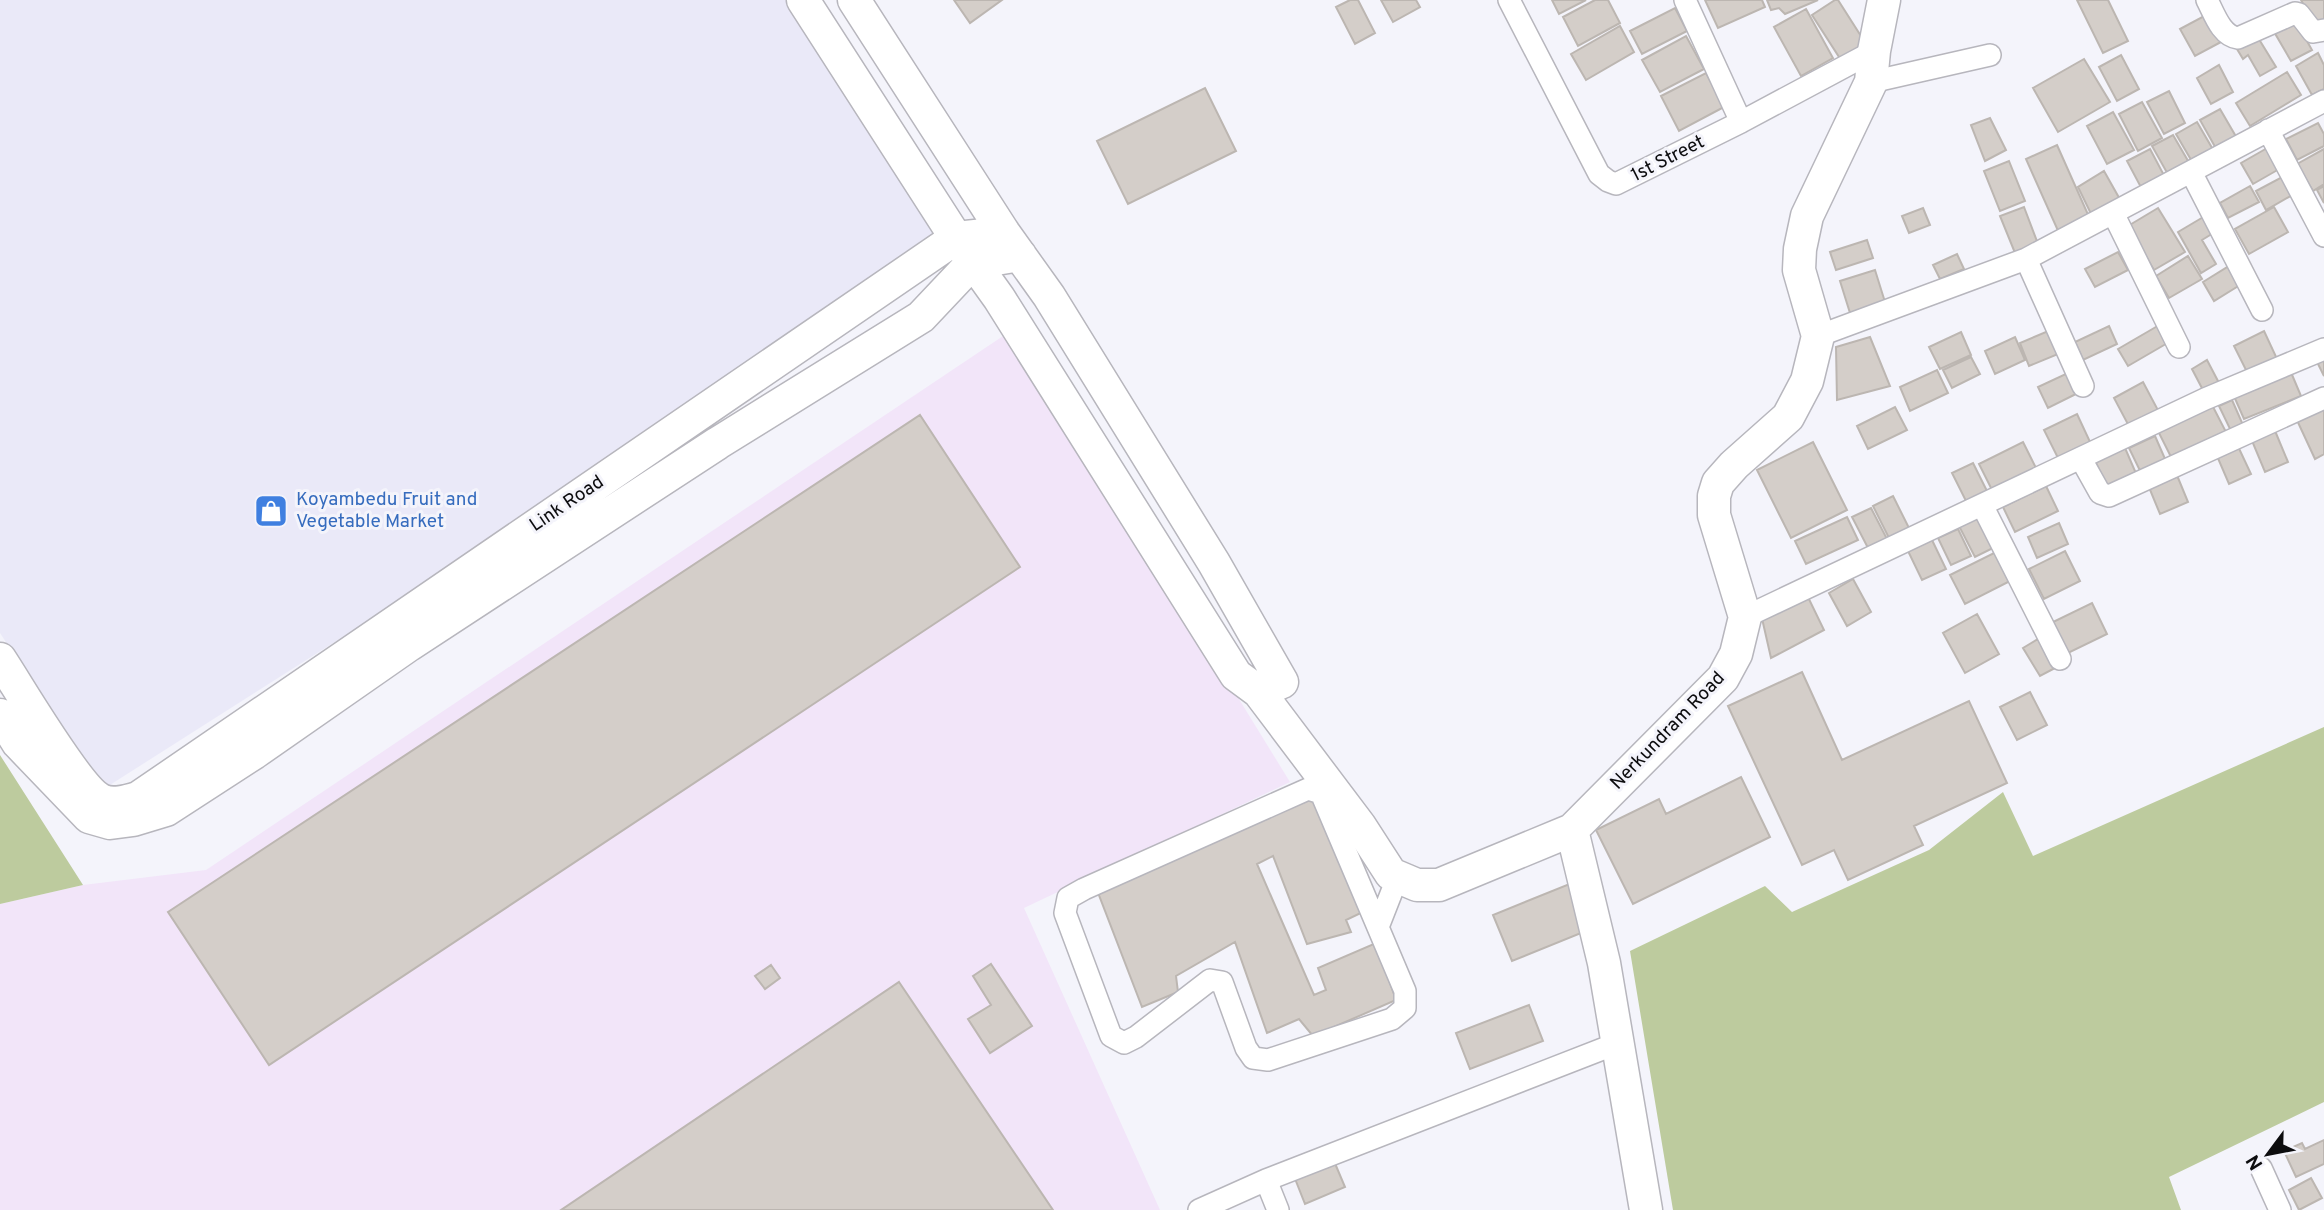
<svg xmlns="http://www.w3.org/2000/svg" width="2324" height="1210" font-family="Overpass,sans-serif">
  <style>
    .built { fill: #eae9f8 }
    .industrial { fill: #f2e5f9 }
    .green { fill: #bdcb9e }
    .building { fill: #d4cec9; stroke: #bcb6b1; stroke-width: 2 }
    .lines { fill: none; stroke-linecap: round; stroke-linejoin: round }
    .street-casing { stroke: #b7b6bd; stroke-width: 24 }
    .secondary-casing { stroke: #b7b6bd; stroke-width: 35 }
    .street { stroke: #fff; stroke-width: 21 }
    .secondary { stroke: #fff; stroke-width: 32 }
    .labels { text-anchor: middle; dominant-baseline: central; stroke-width: 6; stroke-linejoin: round; paint-order: stroke }
    .street-label { font-size: 19px; fill: #0c0c0e; stroke: #f4f4fb }
    .shop-label { font-size: 19px; fill: #366cbe; stroke: #f4f4fb; text-anchor: start }
  </style>
  <rect width="100%" height="100%" fill="#f4f4fb"/>
  <!-- built -->
  <path class="built" d="M 0,0 L 799,0 L 955,244 L 734,388 L 102,790 L 0,633 Z"/>
  <!-- industrial -->
  <path class="industrial" d="M 1012,330 L 1290,782 L 1024,908 L 1160,1210 L 0,1210 L 0,904 L 83,885 L 206,870 Z"/>
  <!-- green -->
  <path class="green" d="M 2324,727 L 2324,1102 L 2169,1177 L 2181,1210 L 1673,1210 L 1630,951 L 1765,886 L 1792,912 L 1929,850 L 2003,792 L 2033,856 Z
    M 0,755 L 83,885 L 0,904 Z"/>
  <!-- building -->
  <path class="building" d="M 954,0 L 1002,0 L 970,23 Z
    M 1350,0 L 1358,0 L 1375,33 L 1355,44 L 1336,7 Z
    M 1381,0 L 1416,0 L 1420,7 L 1393,22 Z
    M 1552,0 L 1586,0 L 1559,14 Z
    M 1595,0 L 1608,0 L 1620,23 L 1578,46 L 1563,17 Z
    M 1705,0 L 1762,0 L 1765,7 L 1718,28 Z
    M 1767,0 L 1818,0 L 1785,14 L 1779,8 L 1771,10 Z
    M 1835,0 L 1838,0 L 1866,44 L 1841,60 L 1812,15 Z
    M 2077,0 L 2108,0 L 2128,41 L 2103,53 Z
    M 2301,0 L 2324,0 L 2324,20 L 2315,25 Z
    M 1675,8 L 1687,31 L 1642,54 L 1630,31 Z
    M 1806,9 L 1833,58 L 1801,76 L 1774,27 Z
    M 2206,15 L 2221,42 L 2195,56 L 2180,29 Z
    M 2294,18 L 2312,50 L 2291,61 L 2273,30 Z
    M 1620,26 L 1634,52 L 1586,80 L 1571,54 Z
    M 1686,36 L 1704,69 L 1660,92 L 1642,60 Z
    M 2257,36 L 2276,67 L 2260,76 L 2248,55 L 2243,59 L 2237,49 Z
    M 2318,53 L 2324,65 L 2324,89 L 2312,95 L 2296,66 Z
    M 2121,55 L 2139,89 L 2117,101 L 2099,67 Z
    M 2084,59 L 2110,102 L 2058,132 L 2033,88 Z
    M 2219,65 L 2233,92 L 2211,104 L 2197,78 Z
    M 2287,72 L 2301,95 L 2250,126 L 2236,103 Z
    M 1706,73 L 1724,107 L 1679,131 L 1661,96 Z
    M 1205,88 L 1236,151 L 1128,204 L 1097,141 Z
    M 2169,91 L 2185,123 L 2164,134 L 2147,102 Z
    M 2142,102 L 2162,138 L 2138,151 L 2119,114 Z
    M 2220,109 L 2238,140 L 2218,152 L 2200,120 Z
    M 2113,112 L 2134,150 L 2107,164 L 2087,126 Z
    M 1990,118 L 2006,150 L 1985,161 L 1971,125 Z
    M 2197,122 L 2215,153 L 2194,165 L 2176,134 Z
    M 2318,123 L 2324,134 L 2324,146 L 2297,160 L 2286,139 Z
    M 2173,135 L 2191,166 L 2170,178 L 2152,146 Z
    M 2057,145 L 2090,219 L 2059,233 L 2026,159 Z
    M 2269,147 L 2281,168 L 2253,184 L 2241,163 Z
    M 2150,149 L 2167,181 L 2144,193 L 2127,161 Z
    M 2324,149 L 2324,184 L 2313,191 L 2297,164 Z
    M 2009,161 L 2025,201 L 2000,211 L 1984,171 Z
    M 2104,171 L 2122,203 L 2094,220 L 2078,187 Z
    M 2284,176 L 2294,194 L 2266,210 L 2256,191 Z
    M 2250,186 L 2259,202 L 2228,218 L 2220,203 Z
    M 2324,186 L 2324,203 L 2317,190 Z
    M 2024,207 L 2038,244 L 2015,253 L 2000,216 Z
    M 2274,207 L 2288,232 L 2249,254 L 2235,229 Z
    M 1923,208 L 1930,225 L 1909,233 L 1902,216 Z
    M 2158,208 L 2185,252 L 2154,270 L 2128,226 Z
    M 2205,216 L 2215,232 L 2202,240 L 2216,264 L 2201,273 L 2178,232 Z
    M 1867,240 L 1873,258 L 1836,270 L 1830,252 Z
    M 2118,252 L 2128,270 L 2095,287 L 2085,269 Z
    M 1957,254 L 1964,269 L 1940,279 L 1933,265 Z
    M 2188,256 L 2202,279 L 2169,298 L 2156,276 Z
    M 2229,266 L 2240,285 L 2214,301 L 2203,282 Z
    M 1875,270 L 1885,302 L 1850,313 L 1840,281 Z
    M 2161,324 L 2171,341 L 2128,366 L 2118,349 Z
    M 2109,326 L 2117,344 L 2083,360 L 2075,342 Z
    M 2053,329 L 2063,352 L 2029,366 L 2020,343 Z
    M 2264,331 L 2278,361 L 2249,376 L 2234,346 Z
    M 1961,332 L 1971,355 L 1940,369 L 1929,347 Z
    M 1870,337 L 1890,386 L 1837,400 L 1836,347 Z
    M 2015,337 L 2025,360 L 1995,374 L 1985,351 Z
    M 1971,357 L 1980,374 L 1952,388 L 1943,370 Z
    M 2324,358 L 2324,376 L 2317,362 Z
    M 2207,360 L 2219,383 L 2204,392 L 2192,369 Z
    M 1937,370 L 1948,393 L 1910,411 L 1900,387 Z
    M 2290,370 L 2301,396 L 2244,419 L 2233,394 Z
    M 2070,372 L 2080,392 L 2048,408 L 2038,387 Z
    M 2143,382 L 2160,414 L 2131,430 L 2114,398 Z
    M 2232,400 L 2243,425 L 2231,431 L 2219,406 Z
    M 2210,401 L 2226,432 L 2172,459 L 2156,427 Z
    M 2324,403 L 2324,454 L 2315,459 L 2295,416 Z
    M 1895,407 L 1907,430 L 1868,449 L 1857,426 Z
    M 2077,414 L 2091,444 L 2059,460 L 2044,430 Z
    M 920,415 L 1020,567 L 269,1065 L 168,912 Z
    M 2273,426 L 2288,462 L 2265,472 L 2250,436 Z
    M 2155,436 L 2169,468 L 2144,479 L 2129,448 Z
    M 2235,440 L 2251,474 L 2229,484 L 2214,449 Z
    M 1813,442 L 1847,510 L 1791,538 L 1757,470 Z
    M 2023,442 L 2037,470 L 1993,492 L 1979,464 Z
    M 2125,448 L 2138,478 L 2109,491 L 2095,461 Z
    M 1973,463 L 1988,493 L 1967,503 L 1952,473 Z
    M 2174,468 L 2188,502 L 2160,514 L 2146,480 Z
    M 2046,486 L 2058,511 L 2015,532 L 2003,507 Z
    M 1893,496 L 1909,528 L 1889,538 L 1873,506 Z
    M 1871,508 L 1887,539 L 1868,548 L 1852,517 Z
    M 1981,515 L 1997,546 L 1975,557 L 1959,526 Z
    M 1847,517 L 1858,540 L 1806,564 L 1795,541 Z
    M 2059,523 L 2068,544 L 2037,558 L 2028,537 Z
    M 1958,529 L 1971,556 L 1951,565 L 1938,538 Z
    M 1932,540 L 1946,569 L 1922,580 L 1908,551 Z
    M 1998,551 L 2012,580 L 1965,604 L 1950,575 Z
    M 2065,551 L 2080,581 L 2044,599 L 2029,569 Z
    M 1853,579 L 1871,612 L 1847,626 L 1829,593 Z
    M 1806,593 L 1824,630 L 1771,658 L 1761,614 Z
    M 2092,603 L 2107,634 L 2066,654 L 2051,623 Z
    M 1977,614 L 1999,654 L 1965,673 L 1943,633 Z
    M 2038,639 L 2055,668 L 2040,676 L 2023,648 Z
    M 1802,672 L 1842,760 L 1969,701 L 2007,783 L 1914,826 L 1923,845 L 1848,880 L 1834,850 L 1802,865 L 1728,706 Z
    M 2030,692 L 2047,725 L 2017,740 L 2000,707 Z
    M 1741,777 L 1770,837 L 1633,904 L 1596,830 L 1659,799 L 1666,814 Z
    M 1314,798 L 1365,911 L 1346,920 L 1351,932 L 1307,944 L 1273,856 L 1257,864 L 1314,995 L 1326,990 L 1318,968 L 1376,943 L 1396,1000 L 1313,1036 L 1299,1019 L 1267,1033 L 1235,942 L 1176,976 L 1178,992 L 1142,1007 L 1097,890 Z
    M 1572,883 L 1591,929 L 1512,961 L 1493,915 Z
    M 991,964 L 1032,1026 L 990,1053 L 968,1019 L 991,1005 L 973,976 Z
    M 771,965 L 780,978 L 765,989 L 755,976 Z
    M 899,982 L 1053,1210 L 561,1210 Z
    M 1529,1005 L 1543,1041 L 1470,1069 L 1456,1033 Z
    M 2324,1140 L 2324,1164 L 2296,1177 L 2284,1151 L 2302,1143 L 2305,1149 Z
    M 1331,1154 L 1345,1187 L 1305,1204 L 1292,1171 Z
    M 2311,1178 L 2322,1198 L 2299,1210 L 2289,1190 Z"/>
  <g class="lines">
    <defs>
      <path id="street" d="M 1509,0 L 1599,174 L 1608,181 L 1616,184 L 1741,122 L 1874,51
        M 1685,0 L 1741,122
        M 2207,0 C 2214,13 2221,36 2238,38 L 2295,13 L 2299,14 L 2313,32 L 2324,30
        M 1871,82 L 1990,55
        M 2268,130 L 2324,236
        M 2191,172 L 2262,310
        M 2113,213 L 2179,347
        M 2026,259 L 2083,386
        M 1818,336 L 2026,259 L 2324,101
        M 2081,459 L 2100,493 L 2109,496 L 2324,398
        M 1982,505 L 2060,659
        M 1745,617 L 2205,399 L 2324,349
        M 1308,789 L 1321,793 L 1405,991 L 1405,1008 L 1392,1019 L 1268,1060 L 1253,1058 L 1246,1048 L 1222,982 L 1210,980 L 1136,1037 L 1124,1043 L 1111,1036 L 1065,913 L 1068,898 L 1084,889 Z
        M 1378,927 L 1398,876
        M 2261,1168 L 2280,1210
        M 1266,1180 L 1278,1210
        M 1199,1210 L 1266,1180 L 1618,1043"/>
      <path id="secondary" d="M 803,0 L 956,238 L 999,298 L 1236,675 L 1259,692 L 1360,826 L 1391,874 L 1417,885 L 1439,885 L 1572,830 L 1723,678 L 1736,654 L 1745,617 L 1714,515 L 1714,496 L 1718,483 L 1734,465 L 1788,417 L 1807,381 L 1818,336 L 1799,270 L 1800,249 L 1807,216 L 1871,82 L 1874,51 L 1884,0
        M 854,0 L 1004,233 L 1049,296 L 1214,563 L 1282,682 L 1259,692
        M 0,659 C 18,686 77,788 101,800 C 113,806 126,801 138,798 L 956,238 L 1004,233
        M 0,715 L 18,743 L 89,817 L 110,823 L 133,820 L 166,810 L 254,753 L 409,645 L 718,443 L 921,317 L 972,263 L 1020,255
        M 1572,830 L 1604,963 L 1646,1210"/>
    </defs>
    <!-- street casing -->
    <use href="#street" class="street-casing"/>
    <!-- secondary casing -->
    <use href="#secondary" class="secondary-casing"/>
    <!-- street -->
    <use href="#street" class="street"/>
    <!-- secondary -->
    <use href="#secondary" class="secondary"/>
  </g>
  <!-- icons -->
  <defs>
    <symbol id="shop-square" viewBox="-11 -11 22 22"><rect x="-9" y="-9" width="18" height="18" rx="4" fill="#3f7fe0" stroke="#f4f4fb"/><path d="M-5-2.5h2.3a2.7 3.5 0 0 1 5.4 0H5L5.5 6h-11ZM-1.5-2.5h3a1.5 2.3 0 0 0-3 0Z" fill="#fff"/></symbol>
  </defs>
  <g fill-rule="evenodd">
    <use href="#shop-square" x="252" y="492" width="38" height="38"/>
  </g>
  <g class="labels">
    <!-- street labels -->
    <g class="street-label">
      <text transform="translate(1668 159) rotate(-27)">1st Street</text>
      <text transform="translate(567 504) rotate(-34)">Link Road</text>
      <text transform="translate(1668 731) rotate(-46)">Nerkundram Road</text>
    </g>
    <!-- shop labels -->
    <g class="shop-label">
      <text x="296" y="500">Koyambedu Fruit and<tspan x="296" dy="22">Vegetable Market</tspan></text>
    </g>
  </g>
  <!-- north arrow -->
  <g transform="translate(2268 1154) rotate(238)" stroke="#f4f4fb" stroke-width="5" paint-order="stroke">
  <path d="M0-5L12 26L0 18L-12 26Z" fill="#0c0c0e"/>
  <text y="-10" font-size="19" font-weight="bold" text-anchor="middle" fill="#0c0c0e">N</text>
  </g>
</svg>
